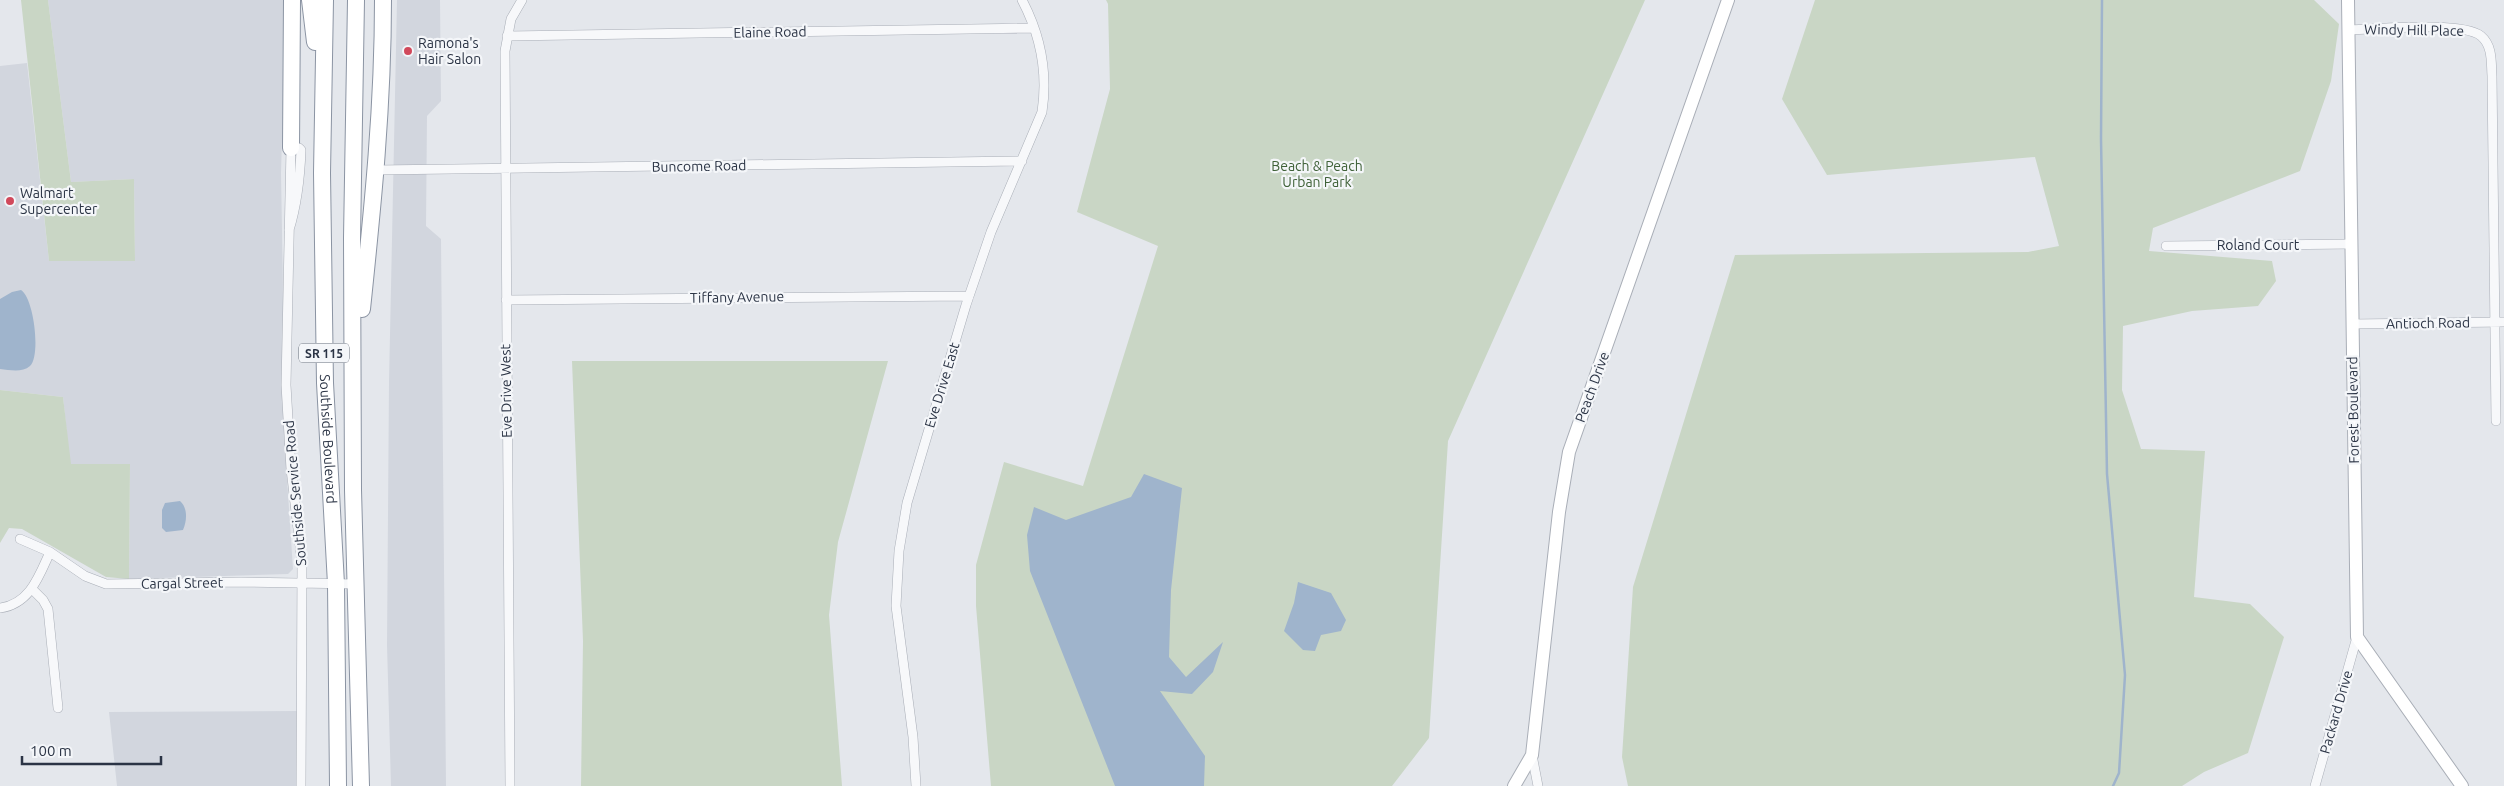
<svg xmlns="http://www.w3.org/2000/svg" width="2504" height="786" font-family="Ubuntu,sans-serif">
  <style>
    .built { fill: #d2d6de }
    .green { fill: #c9d6c5 }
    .water { fill: #9fb4cc }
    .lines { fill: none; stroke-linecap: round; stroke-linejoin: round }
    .stream { stroke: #9fb4cc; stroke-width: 2.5 }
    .street-casing { stroke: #a9aeb7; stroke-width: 10 }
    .secondary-casing { stroke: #a9aeb7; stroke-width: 14 }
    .highway-casing { stroke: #8b94a3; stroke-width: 18 }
    .street { stroke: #f7f8fa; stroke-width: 9 }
    .secondary { stroke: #fff; stroke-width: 12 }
    .highway { stroke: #fff; stroke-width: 16 }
    .poi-dot { fill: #d1495b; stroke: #f4f6f9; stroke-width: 2 }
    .labels { text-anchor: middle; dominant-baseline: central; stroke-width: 4.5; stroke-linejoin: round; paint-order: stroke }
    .shield { fill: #f4f6f9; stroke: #676e7b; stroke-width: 1 }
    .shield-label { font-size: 12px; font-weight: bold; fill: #2b3445 }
    .street-label { font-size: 14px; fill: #2b3445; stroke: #f4f6f9 }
    .poi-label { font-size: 14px; fill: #2b3445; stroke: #f4f6f9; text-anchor: start }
    .park-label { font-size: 14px; fill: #3f6138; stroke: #f4f6f9 }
  </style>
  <rect width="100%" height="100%" fill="#e4e7ec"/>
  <!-- built -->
  <path class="built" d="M 48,0 L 286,0 L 281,173 L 286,464 L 293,569 L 288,574 L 129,579 L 130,464 L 70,464 L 63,397 L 0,390 L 0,66 L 27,63 L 49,261 L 135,260 L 134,179 L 71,182 Z
    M 397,0 L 440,0 L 441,101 L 427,116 L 426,226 L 441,239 L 446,786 L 391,786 L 387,645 L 389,383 Z
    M 298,711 L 299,786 L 117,786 L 109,712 Z"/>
  <!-- green -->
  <path class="green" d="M 21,0 L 48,0 L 71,182 L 134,179 L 135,261 L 49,261 Z
    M 1106,0 L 1645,0 L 1448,441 L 1429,738 L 1392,786 L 991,786 L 976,606 L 976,565 L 1004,462 L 1083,486 L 1158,246 L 1077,212 L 1110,89 L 1108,4 Z
    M 1815,0 L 2314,0 L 2339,24 L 2331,81 L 2300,171 L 2153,228 L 2149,251 L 2272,261 L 2276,281 L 2258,306 L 2192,311 L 2123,326 L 2122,390 L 2141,449 L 2205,451 L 2194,597 L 2250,604 L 2284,637 L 2248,753 L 2204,772 L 2182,786 L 1628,786 L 1622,757 L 1633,587 L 1735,255 L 2028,252 L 2059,246 L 2035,157 L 1827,175 L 1782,99 Z
    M 572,361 L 888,361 L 838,542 L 829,615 L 842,786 L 581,786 L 583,641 Z
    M 0,390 L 63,397 L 71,464 L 130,464 L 129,579 L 106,577 L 22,529 L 9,528 L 0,543 Z"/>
  <!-- water -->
  <path class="water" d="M 21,290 C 34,298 41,356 30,366 C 22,373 10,370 0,369 L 0,299 L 12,292 Z
    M 1144,474 L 1182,488 L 1171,590 L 1169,657 L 1186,677 L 1223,642 L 1213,672 L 1192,694 L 1160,691 L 1205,756 L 1204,786 L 1115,786 L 1030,571 L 1027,535 L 1034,507 L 1066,520 L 1131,497 Z
    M 180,501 C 188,508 187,521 183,530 L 166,532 L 162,528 L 162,510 L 165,503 Z
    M 1298,582 L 1331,593 L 1346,620 L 1341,631 L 1321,635 L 1315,651 L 1303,650 L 1284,631 L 1294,603 Z"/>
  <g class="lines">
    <!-- stream -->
    <path class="stream" d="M 2102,0 L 2101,139 L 2107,474 L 2125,675 L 2119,773 L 2113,786"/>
    <defs>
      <path id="street" d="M 2348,30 C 2375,29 2463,21 2481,36 C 2493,46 2491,63 2492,76 L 2496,421
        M 507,36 L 1034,28
        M 377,170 L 1022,161
        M 289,230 C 297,204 300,177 301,150 L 299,148 L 291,148 L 286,385 L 291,469 L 302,563 L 301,786
        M 2166,246 L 2351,244
        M 506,300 L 969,296
        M 2352,324 L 2504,322
        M 20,539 L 50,552 L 85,576 L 106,584 L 241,582 L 356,584
        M 32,589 L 43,600 L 48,609 L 58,708
        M 0,608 C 30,604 39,576 50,552
        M 1532,755 L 1538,786
        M 510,786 L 505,51 L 511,19 L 522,0
        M 916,786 L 913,737 L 896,606 L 899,551 L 907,503 L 966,305 L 991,232 L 1042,112 C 1048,72 1041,36 1022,0
        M 2315,786 L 2357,637"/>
      <path id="secondary" d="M 2348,0 L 2357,637 L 2462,786
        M 1514,786 L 1532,755 L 1559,512 L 1569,452 L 1728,0"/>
      <g id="highway">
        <path d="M 310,0 L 315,42"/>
        <path id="s1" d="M 325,0 L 322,173 L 325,383 L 336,584 L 338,786"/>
        <path d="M 356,0 L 352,238 L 353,490 L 361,786"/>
        <path d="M 291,148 L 292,0"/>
        <path d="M 362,309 C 373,204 383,106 383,0"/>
      </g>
    </defs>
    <!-- street casing -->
    <use href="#street" class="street-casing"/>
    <!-- secondary casing -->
    <use href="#secondary" class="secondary-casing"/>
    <!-- highway casing -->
    <use href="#highway" class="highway-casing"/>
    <!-- street -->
    <use href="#street" class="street"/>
    <!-- secondary -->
    <use href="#secondary" class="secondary"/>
    <!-- highway -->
    <use href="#highway" class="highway"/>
  </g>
  <!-- markers -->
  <g class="poi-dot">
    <circle cx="408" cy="51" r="5"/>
    <circle cx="10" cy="201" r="5"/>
  </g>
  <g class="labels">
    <!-- shield labels -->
    <rect class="shield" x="299" y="343.5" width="50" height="19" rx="4"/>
    <g class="shield-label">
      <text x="324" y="353">SR 115</text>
    </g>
    <!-- street labels -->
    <g class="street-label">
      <text transform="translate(2414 30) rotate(1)">Windy Hill Place</text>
      <text transform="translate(770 32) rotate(-1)">Elaine Road</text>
      <text transform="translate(699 166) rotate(-1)">Buncome Road</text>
      <text x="2258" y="245">Roland Court</text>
      <text transform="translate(737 297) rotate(-1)">Tiffany Avenue</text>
      <text transform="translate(2428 323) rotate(-1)">Antioch Road</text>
      <text transform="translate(942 385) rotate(-73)">Eve Drive East</text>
      <text transform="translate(1592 387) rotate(-70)">Peach Drive</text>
      <text transform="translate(506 391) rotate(-91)">Eve Drive West</text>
      <text transform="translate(2353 410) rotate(-91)">Forest Boulevard</text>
      <text stroke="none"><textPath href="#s1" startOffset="439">Southside Boulevard</textPath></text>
      <text transform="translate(295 493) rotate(-95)">Southside Service Road</text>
      <text transform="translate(182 583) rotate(-1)">Cargal Street</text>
      <text transform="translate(2336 712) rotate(-74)">Packard Drive</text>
    </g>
    <!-- poi labels -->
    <g class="poi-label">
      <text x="418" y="43">Ramona's<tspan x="418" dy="16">Hair Salon</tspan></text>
      <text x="20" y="193">Walmart<tspan x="20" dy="16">Supercenter</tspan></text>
    </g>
    <!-- park labels -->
    <g class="park-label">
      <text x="1317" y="166">Beach &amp; Peach<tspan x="1317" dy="16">Urban Park</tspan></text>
    </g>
  </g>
  <!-- scale -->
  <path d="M22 756v8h139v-8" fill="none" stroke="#2b3445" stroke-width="2.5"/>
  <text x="30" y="756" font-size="15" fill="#2b3445" stroke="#f4f6f9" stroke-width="4" paint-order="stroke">100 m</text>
</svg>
